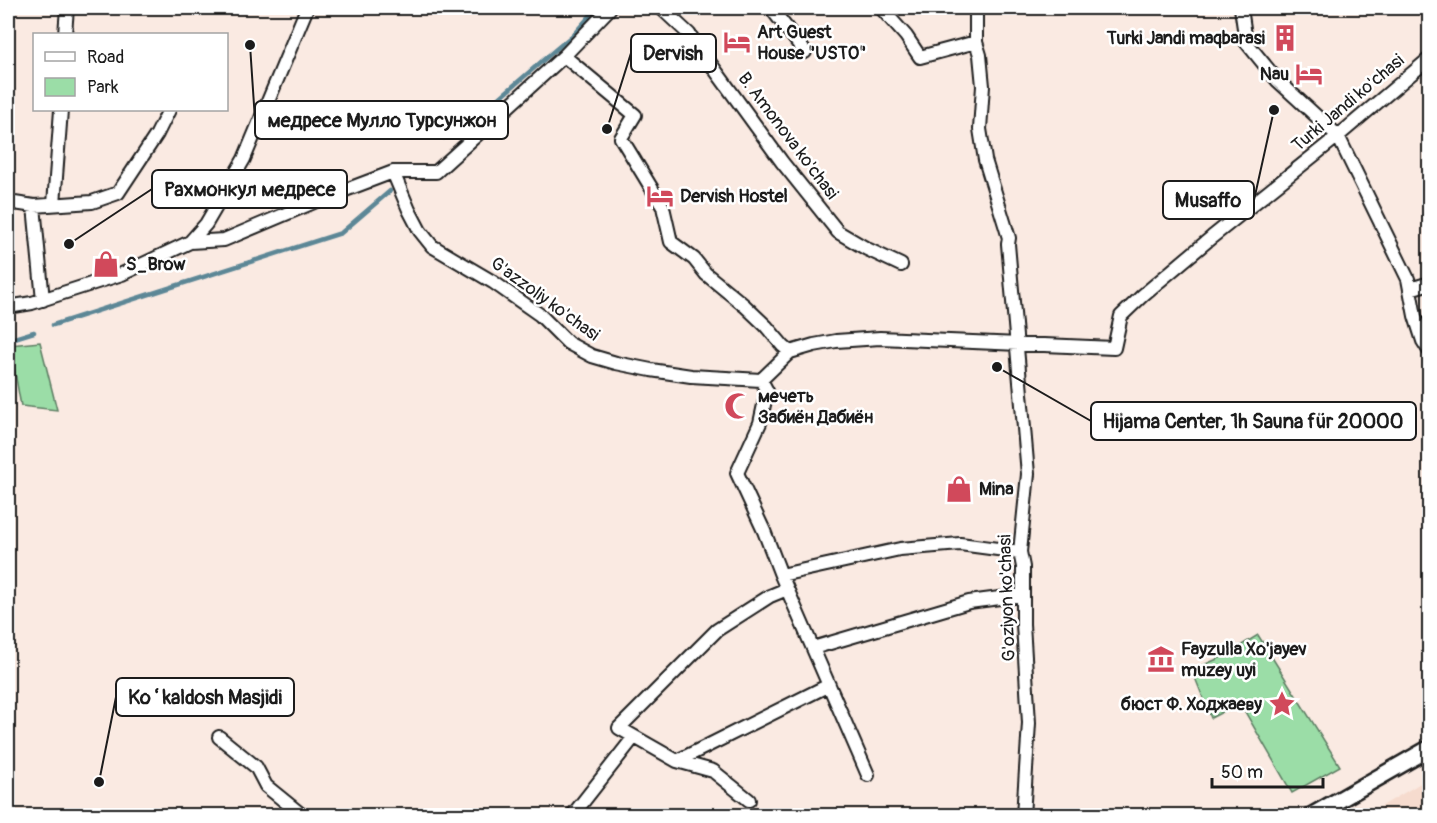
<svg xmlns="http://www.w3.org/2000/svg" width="1437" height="823" font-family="Pangolin,sans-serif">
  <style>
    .built { fill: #f6dbce }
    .green { fill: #9bdda7; stroke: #5c7c62; stroke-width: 1.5 }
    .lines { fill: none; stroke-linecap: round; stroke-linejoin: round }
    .stream { stroke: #5c8796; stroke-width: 4.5 }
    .minor-casing { stroke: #1c1c1c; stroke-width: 16 }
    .tertiary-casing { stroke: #1c1c1c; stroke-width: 20 }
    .minor { stroke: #fff; stroke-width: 12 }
    .tertiary { stroke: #fff; stroke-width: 15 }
    .labels { text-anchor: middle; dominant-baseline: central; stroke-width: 5; stroke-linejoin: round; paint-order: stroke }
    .poi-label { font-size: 18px; font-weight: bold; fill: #1c1c1c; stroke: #fff; text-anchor: start }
    .street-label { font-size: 18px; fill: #1c1c1c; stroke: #fff }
    .leader { fill: none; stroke: #1c1c1c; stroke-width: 2 }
    .callout-dot { fill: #1c1c1c; stroke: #fff; stroke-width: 2 }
    .callout { fill: #fff; stroke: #1c1c1c; stroke-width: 2 }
    .callout-label { font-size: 20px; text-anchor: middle; font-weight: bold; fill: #1c1c1c }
  </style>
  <rect width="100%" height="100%" fill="#faeae2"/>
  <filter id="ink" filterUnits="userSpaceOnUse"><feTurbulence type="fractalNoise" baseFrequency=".0167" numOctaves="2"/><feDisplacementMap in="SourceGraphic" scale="12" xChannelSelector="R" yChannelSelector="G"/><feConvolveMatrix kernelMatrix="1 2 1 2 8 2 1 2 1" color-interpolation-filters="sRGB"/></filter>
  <g filter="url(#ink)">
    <!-- built -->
    <path class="built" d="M 1429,778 L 1429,815 L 1367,815 Z"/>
    <!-- green -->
    <path class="green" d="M 40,342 L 57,410 L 21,406 L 10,345 Z
      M 1258,635 L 1340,766 L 1292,793 L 1240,703 L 1211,718 L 1192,670 L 1222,657 Z"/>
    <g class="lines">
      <!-- stream -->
      <path class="stream" d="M 444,138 L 490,106 L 555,50 L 573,35 L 597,8
        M 53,325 L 341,233 L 390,191
        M 8,340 L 34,332"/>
      <defs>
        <path id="minor" d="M 661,8 L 689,34 L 782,162 L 838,232 L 867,249 L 901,265
          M 771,8 L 805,52
          M 881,8 L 906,36 L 920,57 L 976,42
          M 976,8 L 976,42 L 980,55 L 983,86 L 980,129 L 985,160 L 1009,238 L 1008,244 L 1028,474 L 1020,552 L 1023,567 L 1023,624 L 1029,723 L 1023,816
          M 1241,8 L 1246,42 L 1277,80 L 1338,136 L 1408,279 L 1415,316 L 1423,341 L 1430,352
          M 65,34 L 67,8
          M 564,56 L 635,115 L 621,138 L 663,207 L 671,242 L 694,259 L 706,274 L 745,306 L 766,326 L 783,346 L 790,352
          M 393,172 L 409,210 L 420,231 L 432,246 L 493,282 L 540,315 L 568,343 L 592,356 L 616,363 L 651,370 L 691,376 L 761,380
          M 8,202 L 34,206 L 92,202 L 118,193 L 157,134 L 169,110
          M 54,204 L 61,110
          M 34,206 L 43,300
          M 190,242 L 206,224 L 244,159 L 307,8
          M 1410,289 L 1430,283
          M 8,307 L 32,303 L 122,274 L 190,242 L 224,240 L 319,200 L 393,172 L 436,172 L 564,56 L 610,8
          M 781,575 L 900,549 L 960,544 L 1020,552
          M 813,648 L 969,602 L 1023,595
          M 219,737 L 256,767 L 266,786 L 303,816
          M 677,761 L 829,685
          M 868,775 L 781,575 L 764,531 L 737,473 L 760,423 L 767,391 L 761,380 L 790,352 L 814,345 L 836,341 L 880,338 L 1114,348 L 1121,316 L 1143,295 L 1212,237 L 1338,136 L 1430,58
          M 749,800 L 713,771 L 677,761 L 619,728 L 717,630 L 770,596 L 787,589
          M 572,816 L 634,737"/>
        <path id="tertiary" d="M 1311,816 L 1430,748"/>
      </defs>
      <!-- minor casing -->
      <use href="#minor" class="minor-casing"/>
      <!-- tertiary casing -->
      <use href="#tertiary" class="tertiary-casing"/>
      <!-- minor -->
      <use href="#minor" class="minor"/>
      <!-- tertiary -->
      <use href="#tertiary" class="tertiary"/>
    </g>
  </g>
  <!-- icons -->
  <defs>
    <symbol id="building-bare" viewBox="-9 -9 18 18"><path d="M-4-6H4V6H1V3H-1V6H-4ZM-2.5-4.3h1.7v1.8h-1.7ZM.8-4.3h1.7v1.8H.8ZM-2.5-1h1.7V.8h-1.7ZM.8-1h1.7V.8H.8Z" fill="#d1495b" stroke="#fff" stroke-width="2.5" paint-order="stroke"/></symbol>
    <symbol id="hotel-bare" viewBox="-9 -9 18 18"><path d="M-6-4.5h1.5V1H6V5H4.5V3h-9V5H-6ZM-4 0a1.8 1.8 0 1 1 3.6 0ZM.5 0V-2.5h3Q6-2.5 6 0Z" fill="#d1495b" stroke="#fff" stroke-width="2.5" paint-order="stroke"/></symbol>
    <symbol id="shop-bare" viewBox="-9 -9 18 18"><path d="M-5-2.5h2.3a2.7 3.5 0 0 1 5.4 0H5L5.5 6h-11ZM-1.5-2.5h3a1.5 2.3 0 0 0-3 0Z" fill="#d1495b" stroke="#fff" stroke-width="2.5" paint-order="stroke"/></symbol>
    <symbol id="mosque-bare" viewBox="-9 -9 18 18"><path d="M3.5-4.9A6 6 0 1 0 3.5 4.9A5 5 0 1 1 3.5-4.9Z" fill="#d1495b" stroke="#fff" stroke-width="2.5" paint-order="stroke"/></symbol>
    <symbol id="museum-bare" viewBox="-9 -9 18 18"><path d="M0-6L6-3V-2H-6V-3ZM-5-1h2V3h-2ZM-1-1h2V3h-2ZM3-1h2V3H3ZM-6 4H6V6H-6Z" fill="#d1495b" stroke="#fff" stroke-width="2.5" paint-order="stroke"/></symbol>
    <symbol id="sight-bare" viewBox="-9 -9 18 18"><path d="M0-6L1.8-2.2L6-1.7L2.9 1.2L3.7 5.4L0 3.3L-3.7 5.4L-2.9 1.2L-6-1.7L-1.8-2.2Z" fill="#d1495b" stroke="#fff" stroke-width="2.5" paint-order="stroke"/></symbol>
  </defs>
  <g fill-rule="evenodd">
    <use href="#building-bare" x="1266" y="19" width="38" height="38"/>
    <use href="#hotel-bare" x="718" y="23" width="38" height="38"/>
    <use href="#hotel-bare" x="1290" y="55" width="38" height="38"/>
    <use href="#hotel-bare" x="641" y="177" width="38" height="38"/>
    <use href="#shop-bare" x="87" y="245" width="38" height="38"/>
    <use href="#mosque-bare" x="719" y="387" width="38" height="38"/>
    <use href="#shop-bare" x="940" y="470" width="38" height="38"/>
    <use href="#museum-bare" x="1142" y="640" width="38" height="38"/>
    <use href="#sight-bare" x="1263" y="685" width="38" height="38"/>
  </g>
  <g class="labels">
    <!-- poi labels -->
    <g class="poi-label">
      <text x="757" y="32">Art Guest<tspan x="757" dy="21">House "USTO"</tspan></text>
      <text x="1265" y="38" text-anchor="end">Turki Jandi maqbarasi</text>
      <text x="1289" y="74" text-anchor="end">Nau</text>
      <text x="680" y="196">Dervish Hostel</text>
      <text x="126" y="264">S_Brow</text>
      <text x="758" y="396">мечеть<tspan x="758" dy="21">Забиён Дабиён</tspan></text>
      <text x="979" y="489">Mina</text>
      <text x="1181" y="649">Fayzulla Xo'jayev<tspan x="1181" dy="21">muzey uyi</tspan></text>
      <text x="1262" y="704" text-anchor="end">бюст Ф. Ходжаеву</text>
    </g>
    <!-- street labels -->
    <g class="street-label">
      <text transform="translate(1348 103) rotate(-40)">Turki Jandi ko'chasi</text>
      <text transform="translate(788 136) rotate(53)">B. Amonova ko'chasi</text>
      <text transform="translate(545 299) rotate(36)">G'azzoliy ko'chasi</text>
      <text transform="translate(1007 598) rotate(-92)">G'oziyon ko'chasi</text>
    </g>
  </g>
  <!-- callouts -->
  <path class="leader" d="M607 129L631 53M250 45L255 120M69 244L152 189M1274 110L1254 200M997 367L1091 421M99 782L116 697"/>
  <g class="callout-dot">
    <circle cx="607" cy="129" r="6"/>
    <circle cx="250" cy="45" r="6"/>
    <circle cx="69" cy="244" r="6"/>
    <circle cx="1274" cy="110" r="6"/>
    <circle cx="997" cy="367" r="6"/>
    <circle cx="99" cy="782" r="6"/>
  </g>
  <g class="callout">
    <rect x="631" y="34" width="85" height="38" rx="6"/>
    <rect x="255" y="101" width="253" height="38" rx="6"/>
    <rect x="152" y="170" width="195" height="38" rx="6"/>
    <rect x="1163" y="181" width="91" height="38" rx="6"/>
    <rect x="1091" y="402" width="325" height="38" rx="6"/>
    <rect x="116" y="678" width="178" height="38" rx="6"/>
  </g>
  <g class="callout-label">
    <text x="673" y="60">Dervish</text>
    <text x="382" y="127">медресе Мулло Турсунжон</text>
    <text x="250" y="196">Рахмонкул медресе</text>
    <text x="1208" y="207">Musaffo</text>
    <text x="1253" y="428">Hijama Center, 1h Sauna für 20000</text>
    <text x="205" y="704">Koʻkaldosh Masjidi</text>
  </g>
  <!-- margin -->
  <rect width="1437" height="823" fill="none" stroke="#fff" stroke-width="30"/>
  <rect x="15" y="15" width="1407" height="793" fill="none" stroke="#1c1c1c" stroke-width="2" filter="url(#ink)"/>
  <!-- legend -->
  <rect x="33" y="33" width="195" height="78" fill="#ffffff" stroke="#a4a4a4" stroke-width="1.5"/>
  <rect x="45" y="52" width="30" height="9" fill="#ffffff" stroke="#a4a4a4" stroke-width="1.5"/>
  <text x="87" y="63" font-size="18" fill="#1c1c1c">Road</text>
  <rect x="45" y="78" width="30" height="18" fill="#9bdda7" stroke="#a4a4a4" stroke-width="1.5"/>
  <text x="87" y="93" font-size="18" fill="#1c1c1c">Park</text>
  <!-- scale -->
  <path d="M1212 778v9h111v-9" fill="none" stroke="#1c1c1c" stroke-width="3"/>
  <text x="1221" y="778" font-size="18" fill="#1c1c1c" stroke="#ffffff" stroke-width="4.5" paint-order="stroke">50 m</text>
</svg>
